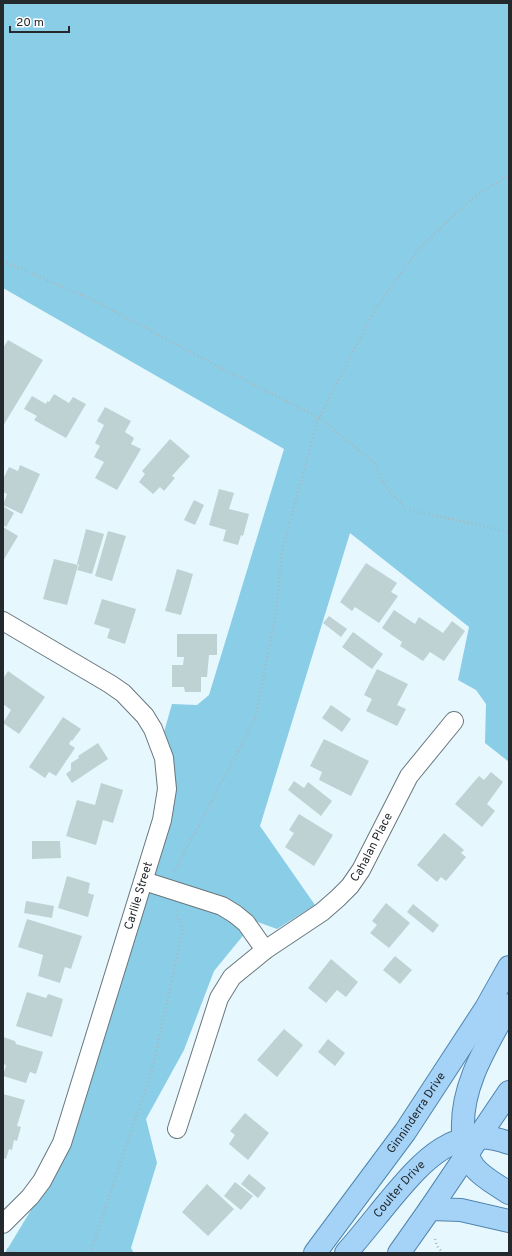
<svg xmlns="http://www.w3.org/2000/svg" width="512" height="1256" font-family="Overpass,sans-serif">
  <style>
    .green { fill: #8acde6 }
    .building { fill: #bfd2d3 }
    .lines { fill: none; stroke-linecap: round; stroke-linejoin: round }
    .street-casing { stroke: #68777d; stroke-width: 20 }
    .primary-casing { stroke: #5085ad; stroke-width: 24 }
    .path { stroke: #aab8bd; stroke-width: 2.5; stroke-dasharray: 1 3; stroke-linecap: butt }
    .street { stroke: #fff; stroke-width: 18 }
    .primary { stroke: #a5d3f8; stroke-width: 22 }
    .labels { text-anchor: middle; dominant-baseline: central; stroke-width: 3.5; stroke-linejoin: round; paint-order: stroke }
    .street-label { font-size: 12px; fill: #23292c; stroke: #fff }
  </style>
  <rect width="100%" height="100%" fill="#e6f7fe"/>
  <!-- green -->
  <path class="green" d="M 3,3 L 509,3 L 509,762 L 485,743 L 486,704 L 476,690 L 458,680 L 469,627 L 350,533 L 260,826 L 315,905 L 277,929 L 255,921 L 214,971 L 184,1050 L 146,1119 L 157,1163 L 131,1248 L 134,1253 L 5,1253 L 42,1192 L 74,1128 L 124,975 L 168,793 L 164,732 L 172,704 L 197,705 L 209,695 L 284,449 L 3,288 Z"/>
  <!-- building -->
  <path class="building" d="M 8,340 L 43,360 L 3,426 L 3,348 Z
    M 54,394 L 69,403 L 73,397 L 86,404 L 66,438 L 34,420 L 37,416 L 24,409 L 32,396 L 46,404 L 47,401 L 49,402 Z
    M 105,407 L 131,421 L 125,432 L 134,438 L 131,444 L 141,449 L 117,490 L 95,478 L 104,462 L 94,457 L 100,446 L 95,443 L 104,425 L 97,421 Z
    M 170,439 L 190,456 L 172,476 L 175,478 L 164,491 L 160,487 L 153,494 L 139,482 L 145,474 L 142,471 Z
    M 20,465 L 40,474 L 22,514 L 3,505 L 7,494 L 3,492 L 3,479 L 9,467 L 18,471 Z
    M 219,489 L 234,493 L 229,509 L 249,514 L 243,536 L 241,535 L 238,545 L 223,541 L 226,530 L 209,525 Z
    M 194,500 L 204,505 L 195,525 L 184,520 Z
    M 3,506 L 14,513 L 6,527 L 3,525 Z
    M 3,527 L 18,536 L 3,561 Z
    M 86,529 L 104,534 L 92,574 L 77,570 L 79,565 L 82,566 L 77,564 Z
    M 108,531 L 126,536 L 112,581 L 95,576 Z
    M 54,559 L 78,565 L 67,605 L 43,599 Z
    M 366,563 L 397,583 L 391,592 L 398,596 L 379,623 L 355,607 L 352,611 L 340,602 Z
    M 177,569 L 193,574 L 181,615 L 165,611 Z
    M 102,599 L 136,609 L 125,644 L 107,638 L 110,629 L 94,624 Z
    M 394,610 L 415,624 L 419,617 L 443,633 L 452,621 L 465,631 L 444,661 L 430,652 L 423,661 L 400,646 L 402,642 L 382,628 Z
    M 329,616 L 347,629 L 341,637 L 323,623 Z
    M 353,632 L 383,654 L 372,669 L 342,647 Z
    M 177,634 L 217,634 L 217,655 L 209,655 L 207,677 L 201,677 L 201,692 L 185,692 L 184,687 L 172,687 L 172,665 L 183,665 L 184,657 L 177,657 Z
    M 377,669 L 408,684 L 397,705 L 406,709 L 397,726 L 366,711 L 372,699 L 364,695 Z
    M 8,671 L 45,697 L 19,734 L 3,723 L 11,710 L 3,704 L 3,679 Z
    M 331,705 L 351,719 L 342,732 L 322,718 Z
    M 63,717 L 81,729 L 72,741 L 71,740 L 69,744 L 75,748 L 56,776 L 49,772 L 45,778 L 29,767 Z
    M 324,739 L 369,761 L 351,796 L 319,780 L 322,772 L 310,766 Z
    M 98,743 L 108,759 L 72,783 L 66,774 L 71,770 L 71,763 L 79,758 L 78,756 Z
    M 491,772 L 503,782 L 487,804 L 495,811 L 482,827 L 455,804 L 479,776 L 484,780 Z
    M 294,781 L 304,788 L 308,782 L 332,801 L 321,816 L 288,790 Z
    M 101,783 L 123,790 L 113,823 L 103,820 L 96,845 L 66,836 L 77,800 L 95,805 Z
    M 299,814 L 333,835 L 314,866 L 285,847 L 294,833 L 289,830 Z
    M 444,833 L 464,850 L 461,853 L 466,857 L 446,881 L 441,877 L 437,882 L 417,865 Z
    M 32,841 L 60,841 L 61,858 L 32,859 Z
    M 67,876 L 90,883 L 88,893 L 94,895 L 88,917 L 58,908 Z
    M 26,901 L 54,906 L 52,918 L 24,913 Z
    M 386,903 L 410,923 L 389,948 L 370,933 L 377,925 L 372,921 Z
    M 413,904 L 439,925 L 433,933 L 407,912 Z
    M 27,919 L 82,936 L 71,969 L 65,967 L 60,983 L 38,976 L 43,955 L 18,947 Z
    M 395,956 L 412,970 L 400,984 L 383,970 Z
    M 331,959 L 358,982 L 346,997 L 337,990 L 326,1003 L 308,988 Z
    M 27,992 L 46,998 L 48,994 L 63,999 L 52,1037 L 16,1026 Z
    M 284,1029 L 303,1045 L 277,1077 L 257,1060 Z
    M 3,1037 L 15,1041 L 16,1044 L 43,1052 L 36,1074 L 30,1072 L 26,1083 L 3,1076 L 6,1065 L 3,1064 Z
    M 328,1039 L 345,1053 L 335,1066 L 318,1052 Z
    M 3,1094 L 25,1100 L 17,1126 L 21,1127 L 17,1141 L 14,1140 L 12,1150 L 9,1149 L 6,1159 L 3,1158 Z
    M 245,1113 L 269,1133 L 248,1160 L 229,1144 L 235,1135 L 230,1131 Z
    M 249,1174 L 266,1188 L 258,1198 L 241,1184 Z
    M 235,1182 L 253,1196 L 241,1210 L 224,1196 Z
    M 207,1184 L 234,1209 L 208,1236 L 182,1212 Z"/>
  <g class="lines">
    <defs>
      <g id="street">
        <path d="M 3,621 L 110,684 L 123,693 L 145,716 L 153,729 L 164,758 L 167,789 L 162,820 L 62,1143 L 42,1181 L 30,1197 L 3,1224"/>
        <path d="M 144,881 L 222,906 L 235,914 L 246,923 L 265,950"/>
        <path id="s1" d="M 177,1129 L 219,998 L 232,977 L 265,950 L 322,912 L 338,898 L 350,886 L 361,870 L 409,776 L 454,721"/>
      </g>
      <g id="primary">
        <path d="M 509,1005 C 488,1044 461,1084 463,1130 C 463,1144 466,1156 474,1167 C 483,1178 497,1185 509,1193"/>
        <path d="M 430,1209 L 461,1210 L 509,1221"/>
        <path id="s2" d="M 315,1253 L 405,1132 L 486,1008 L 509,967"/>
        <path id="s3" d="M 346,1253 C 361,1236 375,1218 389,1201 C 421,1163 454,1122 509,1143"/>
        <path d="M 399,1253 L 430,1209 L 509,1092"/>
      </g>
    </defs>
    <!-- street casing -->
    <use href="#street" class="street-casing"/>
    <!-- primary casing -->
    <use href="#primary" class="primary-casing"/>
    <!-- path -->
    <path class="path" d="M 3,261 L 93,300 L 209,362 L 320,418 L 374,463 L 386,487 L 406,509 L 509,532
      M 174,872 L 255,719 L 276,612 L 282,552 L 317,422 L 374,311 L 417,251 L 471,199 L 509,175
      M 435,1239 L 437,1246 L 443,1253
      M 3,1248 L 17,1253
      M 90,1253 L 153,1067 L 183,928 L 175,911"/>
    <!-- street -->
    <use href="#street" class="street"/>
    <!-- primary -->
    <use href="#primary" class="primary"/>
  </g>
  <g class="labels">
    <!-- street labels -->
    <g class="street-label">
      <text stroke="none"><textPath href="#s1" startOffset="356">Cahalan Place</textPath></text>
      <text transform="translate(139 896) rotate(-73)">Carlile Street</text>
      <text stroke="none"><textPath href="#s2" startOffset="173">Ginninderra Drive</textPath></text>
      <text stroke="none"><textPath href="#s3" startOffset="83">Coulter Drive</textPath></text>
    </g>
  </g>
  <!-- border -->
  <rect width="512" height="1256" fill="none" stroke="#23292c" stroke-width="8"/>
  <!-- scale -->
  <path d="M10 26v6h59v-6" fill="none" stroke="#23292c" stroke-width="2"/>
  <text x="16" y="26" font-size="12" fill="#23292c" stroke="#ffffff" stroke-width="3" paint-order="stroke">20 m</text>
</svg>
